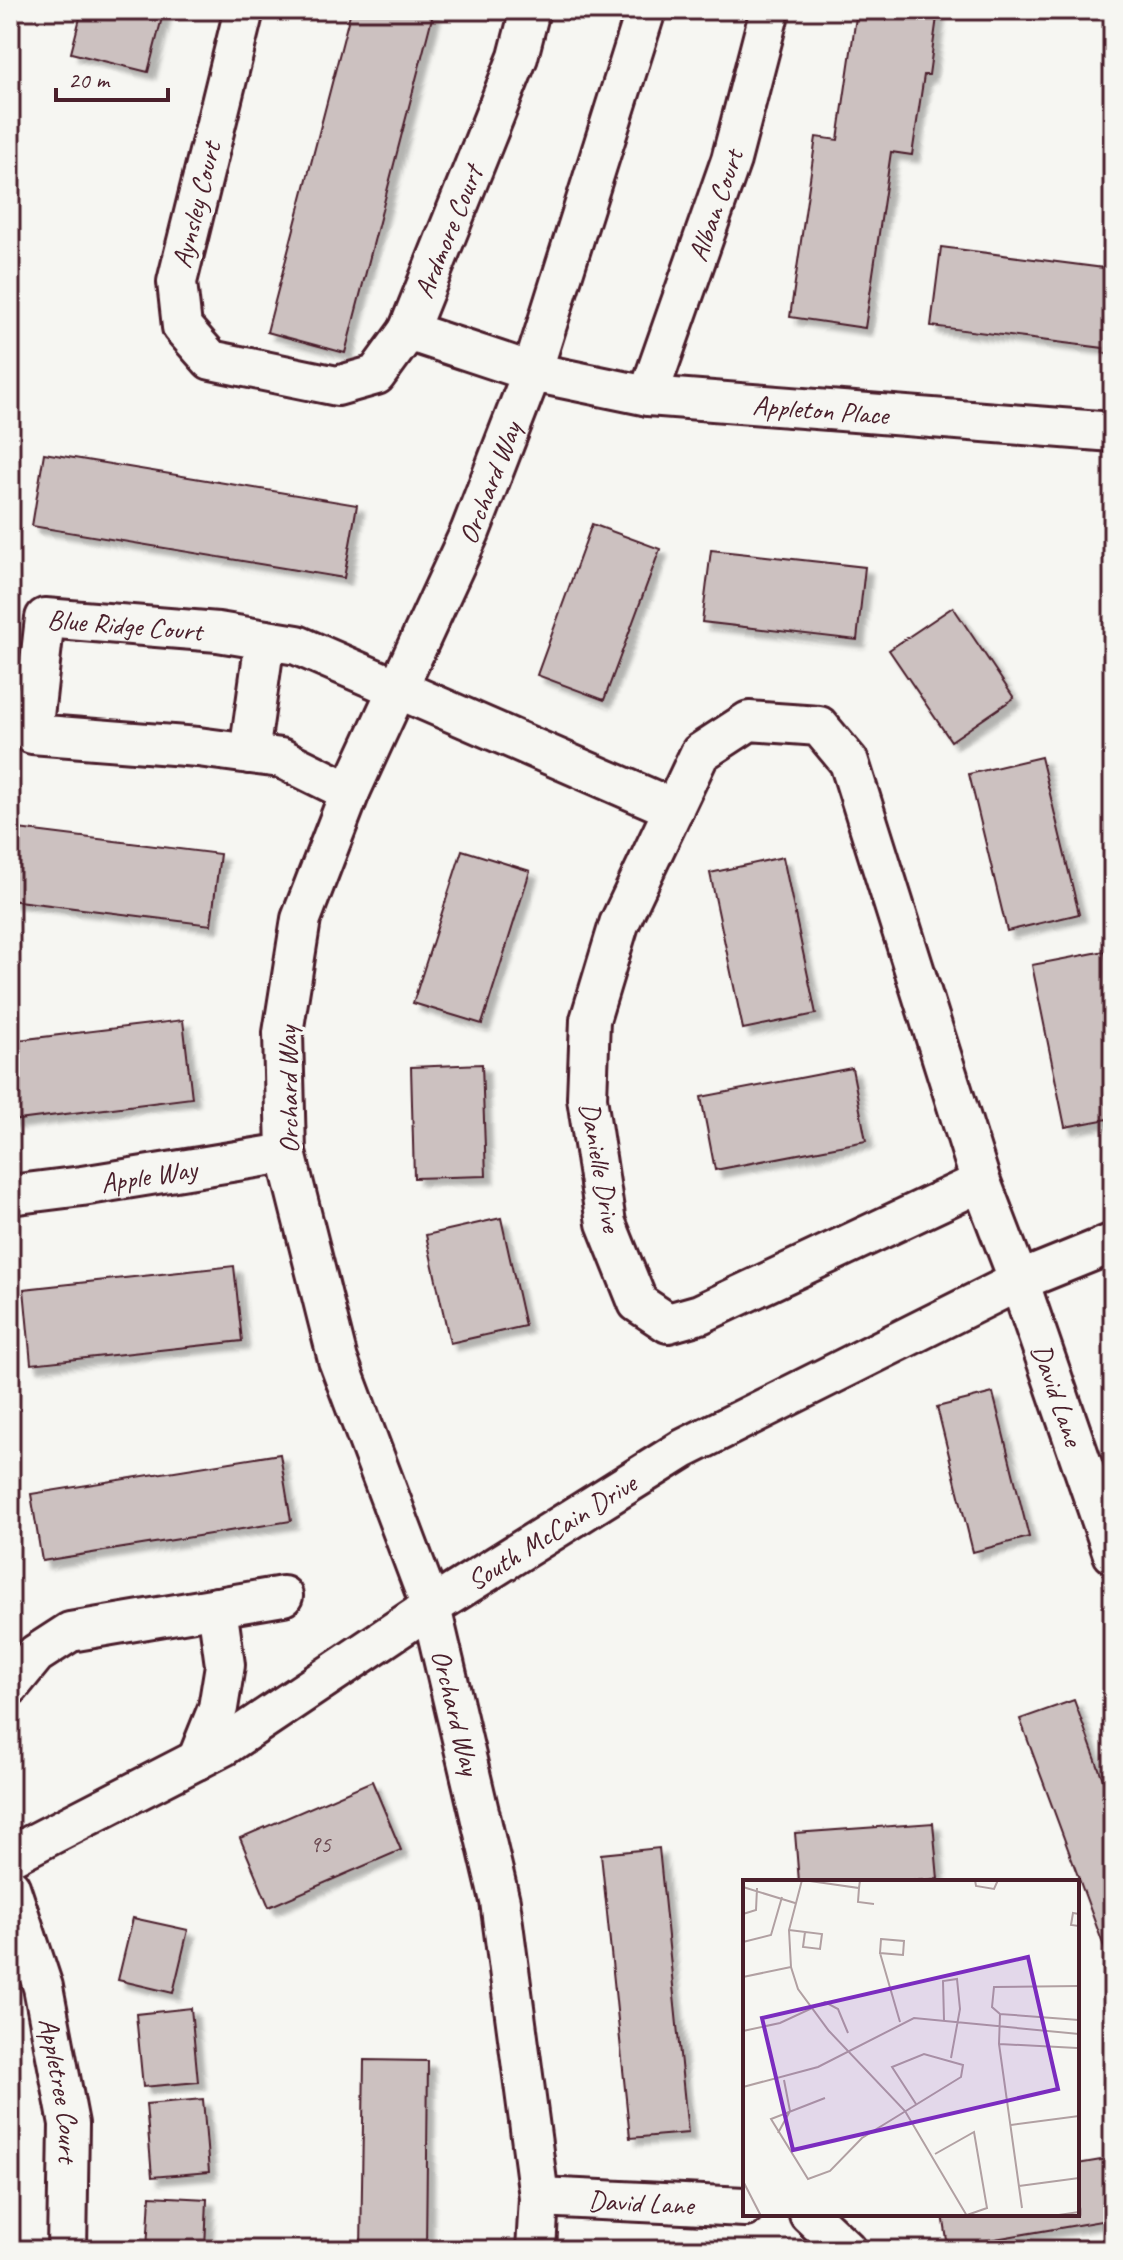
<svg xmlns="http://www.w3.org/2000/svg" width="1123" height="2260" font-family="Caveat,sans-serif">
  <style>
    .building { fill: #ccc1c0; stroke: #4a1f2b; stroke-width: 2; filter: url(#shadow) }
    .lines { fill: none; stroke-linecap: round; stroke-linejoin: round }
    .minor-casing { stroke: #4a1f2b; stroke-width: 44 }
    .minor { stroke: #f6f6f2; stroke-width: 38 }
    .labels { text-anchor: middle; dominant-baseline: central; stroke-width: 7; stroke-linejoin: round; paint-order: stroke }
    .number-label { font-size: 24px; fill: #6a4850 }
    .street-label { font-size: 28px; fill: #4a1f2b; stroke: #f6f6f2 }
    .inset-road { fill: none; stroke: #b1a0a2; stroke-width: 2 }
    .view { fill: #7b2cbf; fill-opacity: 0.15; stroke: #7b2cbf; stroke-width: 4 }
    .inset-edge { fill: none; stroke: #4a1f2b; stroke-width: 4 }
  </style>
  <defs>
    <filter id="shadow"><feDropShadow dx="7" dy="7" stdDeviation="2" flood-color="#0004"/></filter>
  </defs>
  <rect width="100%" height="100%" fill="#f6f6f2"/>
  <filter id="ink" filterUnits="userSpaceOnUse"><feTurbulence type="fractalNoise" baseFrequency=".0125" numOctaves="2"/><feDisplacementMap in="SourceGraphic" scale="16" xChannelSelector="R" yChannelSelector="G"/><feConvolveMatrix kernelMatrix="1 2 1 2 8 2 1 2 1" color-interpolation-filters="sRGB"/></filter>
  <g filter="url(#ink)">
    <!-- building -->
    <path class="building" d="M 82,10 L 164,10 L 148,72 L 71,53 Z
      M 351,10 L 434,10 L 345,353 L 267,332 Z
      M 857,10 L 938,10 L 929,75 L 924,75 L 912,155 L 891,152 L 865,328 L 790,317 L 816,137 L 838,140 Z
      M 941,247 L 1111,269 L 1113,355 L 1103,353 L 1103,348 L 931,326 Z
      M 44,453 L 357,505 L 344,578 L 32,526 Z
      M 592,524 L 660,549 L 604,700 L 537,675 Z
      M 711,550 L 865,567 L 857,640 L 702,622 Z
      M 953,607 L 1014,698 L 951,741 L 889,650 Z
      M 1041,757 L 1079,914 L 1007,931 L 969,774 Z
      M 10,828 L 220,854 L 211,925 L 10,900 Z
      M 462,850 L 530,871 L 482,1024 L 413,1003 Z
      M 783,857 L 816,1014 L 743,1029 L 710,873 Z
      M 1105,951 L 1113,991 L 1113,1118 L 1065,1127 L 1032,965 Z
      M 183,1020 L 192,1098 L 10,1121 L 10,1041 Z
      M 482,1064 L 486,1176 L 414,1178 L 411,1067 Z
      M 852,1068 L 866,1141 L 715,1170 L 701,1097 Z
      M 501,1218 L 525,1326 L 450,1343 L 426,1235 Z
      M 234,1266 L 242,1341 L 31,1364 L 24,1289 Z
      M 993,1393 L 1029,1537 L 973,1552 L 937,1407 Z
      M 280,1454 L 291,1521 L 42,1561 L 31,1494 Z
      M 1074,1700 L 1113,1807 L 1113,1971 L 1020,1719 Z
      M 372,1781 L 401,1850 L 269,1907 L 240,1838 Z
      M 933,1823 L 938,1879 L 899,1882 L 799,1882 L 795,1833 Z
      M 659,1848 L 688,2133 L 630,2138 L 601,1854 Z
      M 133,1918 L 188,1930 L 173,1993 L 118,1980 Z
      M 191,2008 L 198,2082 L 143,2087 L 136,2014 Z
      M 364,2060 L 428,2061 L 426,2250 L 361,2250 Z
      M 203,2099 L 209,2172 L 152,2177 L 146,2104 Z
      M 1113,2158 L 1113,2219 L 948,2247 L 943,2214 L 1077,2214 L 1077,2164 Z
      M 150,2196 L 207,2199 L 205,2250 L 147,2250 Z"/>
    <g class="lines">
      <defs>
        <g id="minor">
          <path d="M 244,10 L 177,282 L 182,327 L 211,360 L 337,386 L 376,375 L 408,331"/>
          <path id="s1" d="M 530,10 L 518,57 L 408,331 L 532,372 L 648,396 L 1113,432"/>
          <path id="s2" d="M 648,396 L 731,160 L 770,10"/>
          <path d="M 249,754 L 265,640"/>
          <path id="s3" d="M 350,792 L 281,758 L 198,747 L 32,734 L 45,618 L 218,632 L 297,645 L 674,809"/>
          <path id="s4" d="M 981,1182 L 700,1314 L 668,1323 L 638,1303 L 606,1223 L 587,1098 L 590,1020 L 619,924 L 700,753 L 749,721 L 819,726 L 849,762 L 981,1182 L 1019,1281 L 1113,1554"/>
          <path id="s5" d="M 10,1195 L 82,1186 L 286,1153"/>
          <path d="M 10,1686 L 36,1654 L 70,1632 L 283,1596"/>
          <path d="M 197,1760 L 218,1708 L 225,1665 L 217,1607"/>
          <path id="s6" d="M 10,1856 L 224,1746 L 431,1607 L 683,1449 L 1019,1281 L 1113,1243"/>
          <path id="s7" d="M 10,1887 L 43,1987 L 69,2124 L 67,2250"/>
          <path id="s8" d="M 539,2197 L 745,2207"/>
          <path d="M 809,2214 L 847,2250"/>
          <path id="s9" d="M 536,2250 L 539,2197 L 500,1901 L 431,1607 L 338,1360 L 286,1153 L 283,1033 L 301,919 L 350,792 L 470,532 L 532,372 L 646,10"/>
        </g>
      </defs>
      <!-- minor casing -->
      <use href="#minor" class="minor-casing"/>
      <!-- minor -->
      <use href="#minor" class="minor"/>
    </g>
  </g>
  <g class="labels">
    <!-- number labels -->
    <g class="number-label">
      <text x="320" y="1844">95</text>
    </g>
    <!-- street labels -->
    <g class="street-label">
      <text transform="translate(196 205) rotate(-76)">Aynsley Court</text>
      <text stroke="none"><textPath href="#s2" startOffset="202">Alban Court</textPath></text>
      <text transform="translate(448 232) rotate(-68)">Ardmore Court</text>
      <text stroke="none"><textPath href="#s1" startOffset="766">Appleton Place</textPath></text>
      <text stroke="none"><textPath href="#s9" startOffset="1842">Orchard Way</textPath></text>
      <text stroke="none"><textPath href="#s3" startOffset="524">Blue Ridge Court</textPath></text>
      <text transform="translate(288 1090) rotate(-91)">Orchard Way</text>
      <text transform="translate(601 1167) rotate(80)">Danielle Drive</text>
      <text stroke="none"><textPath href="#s5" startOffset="140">Apple Way</textPath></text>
      <text stroke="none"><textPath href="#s4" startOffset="1802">David Lane</textPath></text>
      <text stroke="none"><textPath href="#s6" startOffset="632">South McCain Drive</textPath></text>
      <text transform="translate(456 1712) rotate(76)">Orchard Way</text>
      <text stroke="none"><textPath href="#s7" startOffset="210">Appletree Court</textPath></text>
      <text stroke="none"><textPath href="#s8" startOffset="102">David Lane</textPath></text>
    </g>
  </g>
  <!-- overview -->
  <g transform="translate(743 1880)">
    <rect width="336" height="336" fill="#f6f6f2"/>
    <path class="inset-road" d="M 59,0 L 46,50 L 48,87 L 55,109 L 86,151 L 162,231 L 224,336M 60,0 L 116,8 L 117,0M 232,0 L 233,6 L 251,9 L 255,0M 0,7 L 52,23M 116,8 L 115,22 L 131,24M 0,34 L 13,30 L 14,8M 336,34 L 330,33 L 328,45 L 336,46M 46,50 L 79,54 L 77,69 L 60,67 L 62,52M 138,59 L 161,61 L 160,75 L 137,73 ZM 0,62 L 28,55 L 39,17M 137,73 L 157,142M 0,97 L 48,87M 257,134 L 249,127 L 251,107 L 336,106M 201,140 L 200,101 L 214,99 L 217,129 L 208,178M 0,151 L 37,143 L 82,122 L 95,129 L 105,153M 256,164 L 334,168M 0,207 L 75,187 L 171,138 L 336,154M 82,218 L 28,239 L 65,299 L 87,291 L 119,258 L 218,197 L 220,185 L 181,174 L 149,187 L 173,224M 268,245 L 336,236M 35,253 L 47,231 L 41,200M 192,274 L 231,252 L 244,328 L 224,335M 0,301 L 18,336M 276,306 L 336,298M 279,328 L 256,164 L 257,134 L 336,140M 309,336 L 336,332"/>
    <path class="view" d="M 285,77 L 315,209 L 50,270 L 19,138 Z"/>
    <rect width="336" height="336" class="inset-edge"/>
  </g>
  <!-- margin -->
  <rect width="1123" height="2260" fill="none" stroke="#f6f6f2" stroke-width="40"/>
  <rect x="20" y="20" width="1083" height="2220" fill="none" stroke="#4a1f2b" stroke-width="3" filter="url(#ink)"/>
  <!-- scale -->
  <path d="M56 88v12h112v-12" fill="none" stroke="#4a1f2b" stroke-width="4"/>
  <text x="68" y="88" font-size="24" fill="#4a1f2b" stroke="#f6f6f2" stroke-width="6" paint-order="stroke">20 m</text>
</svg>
